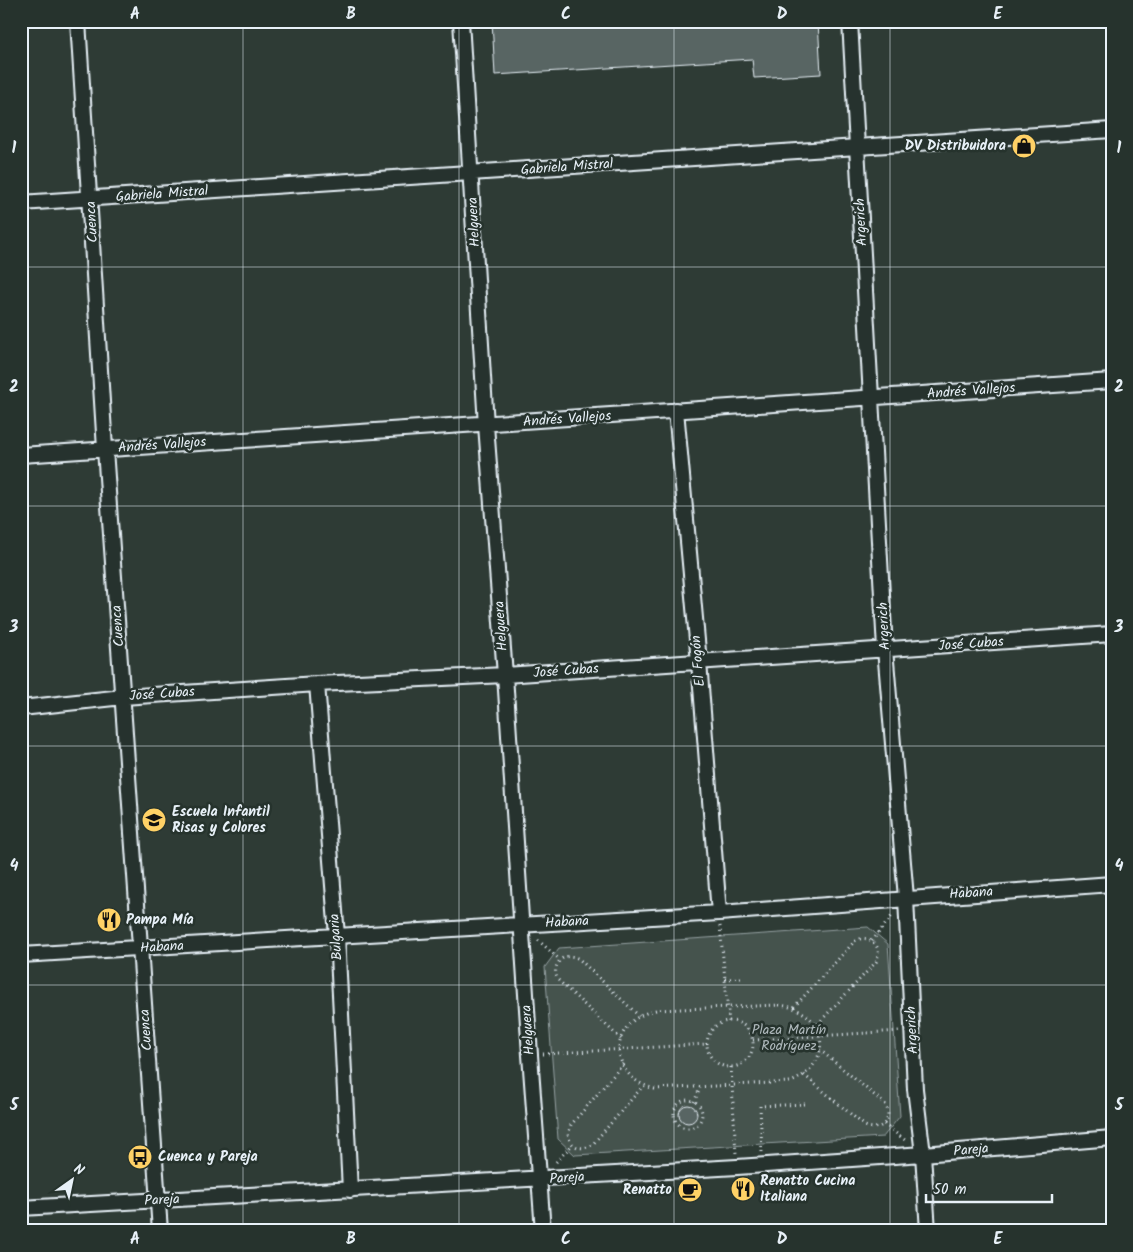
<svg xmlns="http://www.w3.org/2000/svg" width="1133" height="1252" font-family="Kalam,sans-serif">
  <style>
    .green { fill: #45524e; stroke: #96a2a3 }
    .building { fill: #596563; stroke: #e8f1f8 }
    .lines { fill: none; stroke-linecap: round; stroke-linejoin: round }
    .street-casing { stroke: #e8f1f8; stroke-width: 18 }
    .path { stroke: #e8f1f8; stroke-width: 3; stroke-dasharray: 1 4; stroke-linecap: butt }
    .street { stroke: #26332d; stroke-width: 14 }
    .grid { fill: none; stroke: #e8f1f8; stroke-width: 1; stroke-opacity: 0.55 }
    .labels { text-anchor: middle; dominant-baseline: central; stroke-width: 5; stroke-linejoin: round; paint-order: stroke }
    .poi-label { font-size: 14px; font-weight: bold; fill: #e8f1f8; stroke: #26332d; text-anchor: start }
    .street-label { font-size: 14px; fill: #e8f1f8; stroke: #26332d }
    .park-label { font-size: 14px; fill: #afb9bc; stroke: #26332d }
    .neatline { fill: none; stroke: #e8f1f8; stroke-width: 2 }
    .grid-label { font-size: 16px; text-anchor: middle; font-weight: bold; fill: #e8f1f8 }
  </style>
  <rect width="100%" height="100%" fill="#2e3b35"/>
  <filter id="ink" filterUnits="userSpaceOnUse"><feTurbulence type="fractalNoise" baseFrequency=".02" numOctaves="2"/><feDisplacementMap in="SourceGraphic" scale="10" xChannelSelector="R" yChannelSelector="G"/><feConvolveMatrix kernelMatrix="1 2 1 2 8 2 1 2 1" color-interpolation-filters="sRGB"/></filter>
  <g filter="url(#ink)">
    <!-- green -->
    <path class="green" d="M 868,927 L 888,944 L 900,1116 L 883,1137 L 575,1155 L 558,1139 L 545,967 L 559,948 Z"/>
    <!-- building -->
    <path class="building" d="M 492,21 L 818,21 L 821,74 L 754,78 L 752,59 L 495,75 Z
      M679 1114a9 9 0 1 1 18 0a9 9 0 1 1-18 0Z"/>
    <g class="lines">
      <defs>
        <path id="street" d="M 78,21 L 105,449 L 160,1231
          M 461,21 L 486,425 L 505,675 L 530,1055 L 543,1231
          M 850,21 L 885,649 L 906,898 L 915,1089 L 923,1154 L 928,1231
          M 21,203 L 1112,130
          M 676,410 L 699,662 L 719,913
          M 21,455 L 1112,381
          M 317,684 L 337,936 L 350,1190
          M 21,708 L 123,697 L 317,684 L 505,675 L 1112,634
          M 21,955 L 719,913 L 1112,884
          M 21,1208 L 737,1167 L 923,1154 L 1112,1138"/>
      </defs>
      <!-- street casing -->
      <use href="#street" class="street-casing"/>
      <!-- path -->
      <path class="path" d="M 720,926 L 729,1022
        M 538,940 L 560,960
        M 872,941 L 892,916
        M 725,979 L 742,978
        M 779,1005 C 828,1010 836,1063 791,1082 L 655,1089 C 607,1077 607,1021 656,1010 Z
        M 794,1007 L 855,941 C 869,933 884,946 876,962 L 816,1026
        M707 1044a23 23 0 1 1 46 0a23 23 0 1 1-46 0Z
        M 621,1039 L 558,980 C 550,965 564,950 579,959 L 639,1016
        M 753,1040 L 899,1031
        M 543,1054 L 707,1044
        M 623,1064 L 571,1125 L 568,1134 C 570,1147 581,1151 592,1145 L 643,1086
        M 731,1067 L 736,1154
        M 804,1075 L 865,1126 C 881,1133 894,1119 885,1104 L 820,1050
        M674 1114a14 14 0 1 1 28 0a14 14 0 1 1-28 0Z
        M 694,1102 L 701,1086
        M 884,1124 L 905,1140
        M 762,1152 L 760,1106 L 805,1104
        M 556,1162 L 573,1144"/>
      <!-- street -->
      <use href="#street" class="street"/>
    </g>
  </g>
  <!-- grid -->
  <path class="grid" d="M 243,21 L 243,1231M 459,21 L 459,1231M 674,21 L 674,1231M 890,21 L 890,1231M 21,267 L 1112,267M 21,506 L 1112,506M 21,746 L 1112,746M 21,985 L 1112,985"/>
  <!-- icons -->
  <defs>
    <symbol id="shop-disc" viewBox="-11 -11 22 22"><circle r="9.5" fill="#ffd166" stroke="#26332d"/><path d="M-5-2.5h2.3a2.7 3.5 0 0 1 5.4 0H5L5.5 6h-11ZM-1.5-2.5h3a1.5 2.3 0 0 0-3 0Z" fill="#111"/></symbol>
    <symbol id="school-disc" viewBox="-11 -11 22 22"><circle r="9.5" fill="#ffd166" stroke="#26332d"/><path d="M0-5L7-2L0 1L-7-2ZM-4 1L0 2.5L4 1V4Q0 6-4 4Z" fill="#111"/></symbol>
    <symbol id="restaurant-disc" viewBox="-11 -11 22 22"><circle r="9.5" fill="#ffd166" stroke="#26332d"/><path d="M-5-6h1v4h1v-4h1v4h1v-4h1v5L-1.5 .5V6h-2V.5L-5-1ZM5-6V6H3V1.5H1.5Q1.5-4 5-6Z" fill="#111"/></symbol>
    <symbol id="bus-disc" viewBox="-11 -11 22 22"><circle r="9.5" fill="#ffd166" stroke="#26332d"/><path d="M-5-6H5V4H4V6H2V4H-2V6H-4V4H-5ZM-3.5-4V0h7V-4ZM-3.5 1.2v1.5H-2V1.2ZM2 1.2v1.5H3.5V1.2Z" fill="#111"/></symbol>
    <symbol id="cafe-disc" viewBox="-11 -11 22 22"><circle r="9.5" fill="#ffd166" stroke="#26332d"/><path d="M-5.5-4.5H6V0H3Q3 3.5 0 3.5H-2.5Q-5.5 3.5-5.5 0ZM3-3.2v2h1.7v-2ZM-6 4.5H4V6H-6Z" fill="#111"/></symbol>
  </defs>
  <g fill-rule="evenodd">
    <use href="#shop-disc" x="1010" y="132" width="28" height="28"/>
    <use href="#school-disc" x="140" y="806" width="28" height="28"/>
    <use href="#restaurant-disc" x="95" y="906" width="28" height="28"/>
    <use href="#bus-disc" x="126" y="1143" width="28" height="28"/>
    <use href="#restaurant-disc" x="729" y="1175" width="28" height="28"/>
    <use href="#cafe-disc" x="676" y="1176" width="28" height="28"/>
  </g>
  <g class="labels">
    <!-- poi labels -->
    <g class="poi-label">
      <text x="1006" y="146" text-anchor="end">DV Distribuidora</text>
      <text x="172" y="812">Escuela Infantil<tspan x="172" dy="16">Risas y Colores</tspan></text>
      <text x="126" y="920">Pampa Mía</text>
      <text x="158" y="1157">Cuenca y Pareja</text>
      <text x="760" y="1181">Renatto Cucina<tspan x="760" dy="16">Italiana</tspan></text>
      <text x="672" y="1190" text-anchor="end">Renatto</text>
    </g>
    <!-- street labels -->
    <g class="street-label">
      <text transform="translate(567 167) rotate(-4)">Gabriela Mistral</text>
      <text transform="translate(162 194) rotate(-4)">Gabriela Mistral</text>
      <text transform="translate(92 222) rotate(-93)">Cuenca</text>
      <text transform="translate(474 222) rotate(-93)">Helguera</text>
      <text transform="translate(861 222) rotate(-93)">Argerich</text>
      <text transform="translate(971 391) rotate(-4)">Andrés Vallejos</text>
      <text transform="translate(567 419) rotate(-4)">Andrés Vallejos</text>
      <text transform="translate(162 445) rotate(-4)">Andrés Vallejos</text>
      <text transform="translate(118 626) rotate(-94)">Cuenca</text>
      <text transform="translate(501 626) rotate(-94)">Helguera</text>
      <text transform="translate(884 626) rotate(-93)">Argerich</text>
      <text transform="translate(971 644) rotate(-4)">José Cubas</text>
      <text transform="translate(698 661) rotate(-95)">El Fogón</text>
      <text transform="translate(566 671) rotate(-4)">José Cubas</text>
      <text transform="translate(162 694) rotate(-4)">José Cubas</text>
      <text transform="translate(971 893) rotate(-4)">Habana</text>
      <text transform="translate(567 922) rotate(-3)">Habana</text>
      <text transform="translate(336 937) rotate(-94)">Bulgaria</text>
      <text transform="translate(162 947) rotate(-3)">Habana</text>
      <text transform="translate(146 1030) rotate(-94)">Cuenca</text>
      <text transform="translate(528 1030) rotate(-94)">Helguera</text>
      <text transform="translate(912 1030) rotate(-93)">Argerich</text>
      <text transform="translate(971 1150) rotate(-5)">Pareja</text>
      <text transform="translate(567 1178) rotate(-4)">Pareja</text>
      <text transform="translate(162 1200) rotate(-3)">Pareja</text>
    </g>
    <!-- park labels -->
    <g class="park-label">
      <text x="789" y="1030">Plaza Martín<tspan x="789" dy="16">Rodríguez</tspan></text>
    </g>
  </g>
  <!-- margin -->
  <rect width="1133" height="1252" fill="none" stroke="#26332d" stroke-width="55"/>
  <!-- north arrow -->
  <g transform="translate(72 1180) rotate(33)" stroke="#26332d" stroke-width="4" paint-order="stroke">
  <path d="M0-4L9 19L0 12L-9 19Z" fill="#e8f1f8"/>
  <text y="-8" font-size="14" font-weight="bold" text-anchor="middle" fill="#e8f1f8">N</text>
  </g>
  <!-- scale -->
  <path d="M926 1194v8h126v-8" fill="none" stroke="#e8f1f8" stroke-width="2.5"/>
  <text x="933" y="1194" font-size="15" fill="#e8f1f8" stroke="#26332d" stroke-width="4" paint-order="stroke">50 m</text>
  <rect x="28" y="28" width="1078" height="1196" class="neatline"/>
  <g class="grid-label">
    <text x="135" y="19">A</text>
    <text x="351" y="19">B</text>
    <text x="566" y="19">C</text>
    <text x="782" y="19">D</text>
    <text x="998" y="19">E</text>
    <text x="14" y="153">1</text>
    <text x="1119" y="153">1</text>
    <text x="14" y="392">2</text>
    <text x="1119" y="392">2</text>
    <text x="14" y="632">3</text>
    <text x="1119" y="632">3</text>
    <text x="14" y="871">4</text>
    <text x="1119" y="871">4</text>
    <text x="14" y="1110">5</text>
    <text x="1119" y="1110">5</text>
    <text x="135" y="1244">A</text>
    <text x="351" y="1244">B</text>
    <text x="566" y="1244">C</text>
    <text x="782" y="1244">D</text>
    <text x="998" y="1244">E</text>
  </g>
</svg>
